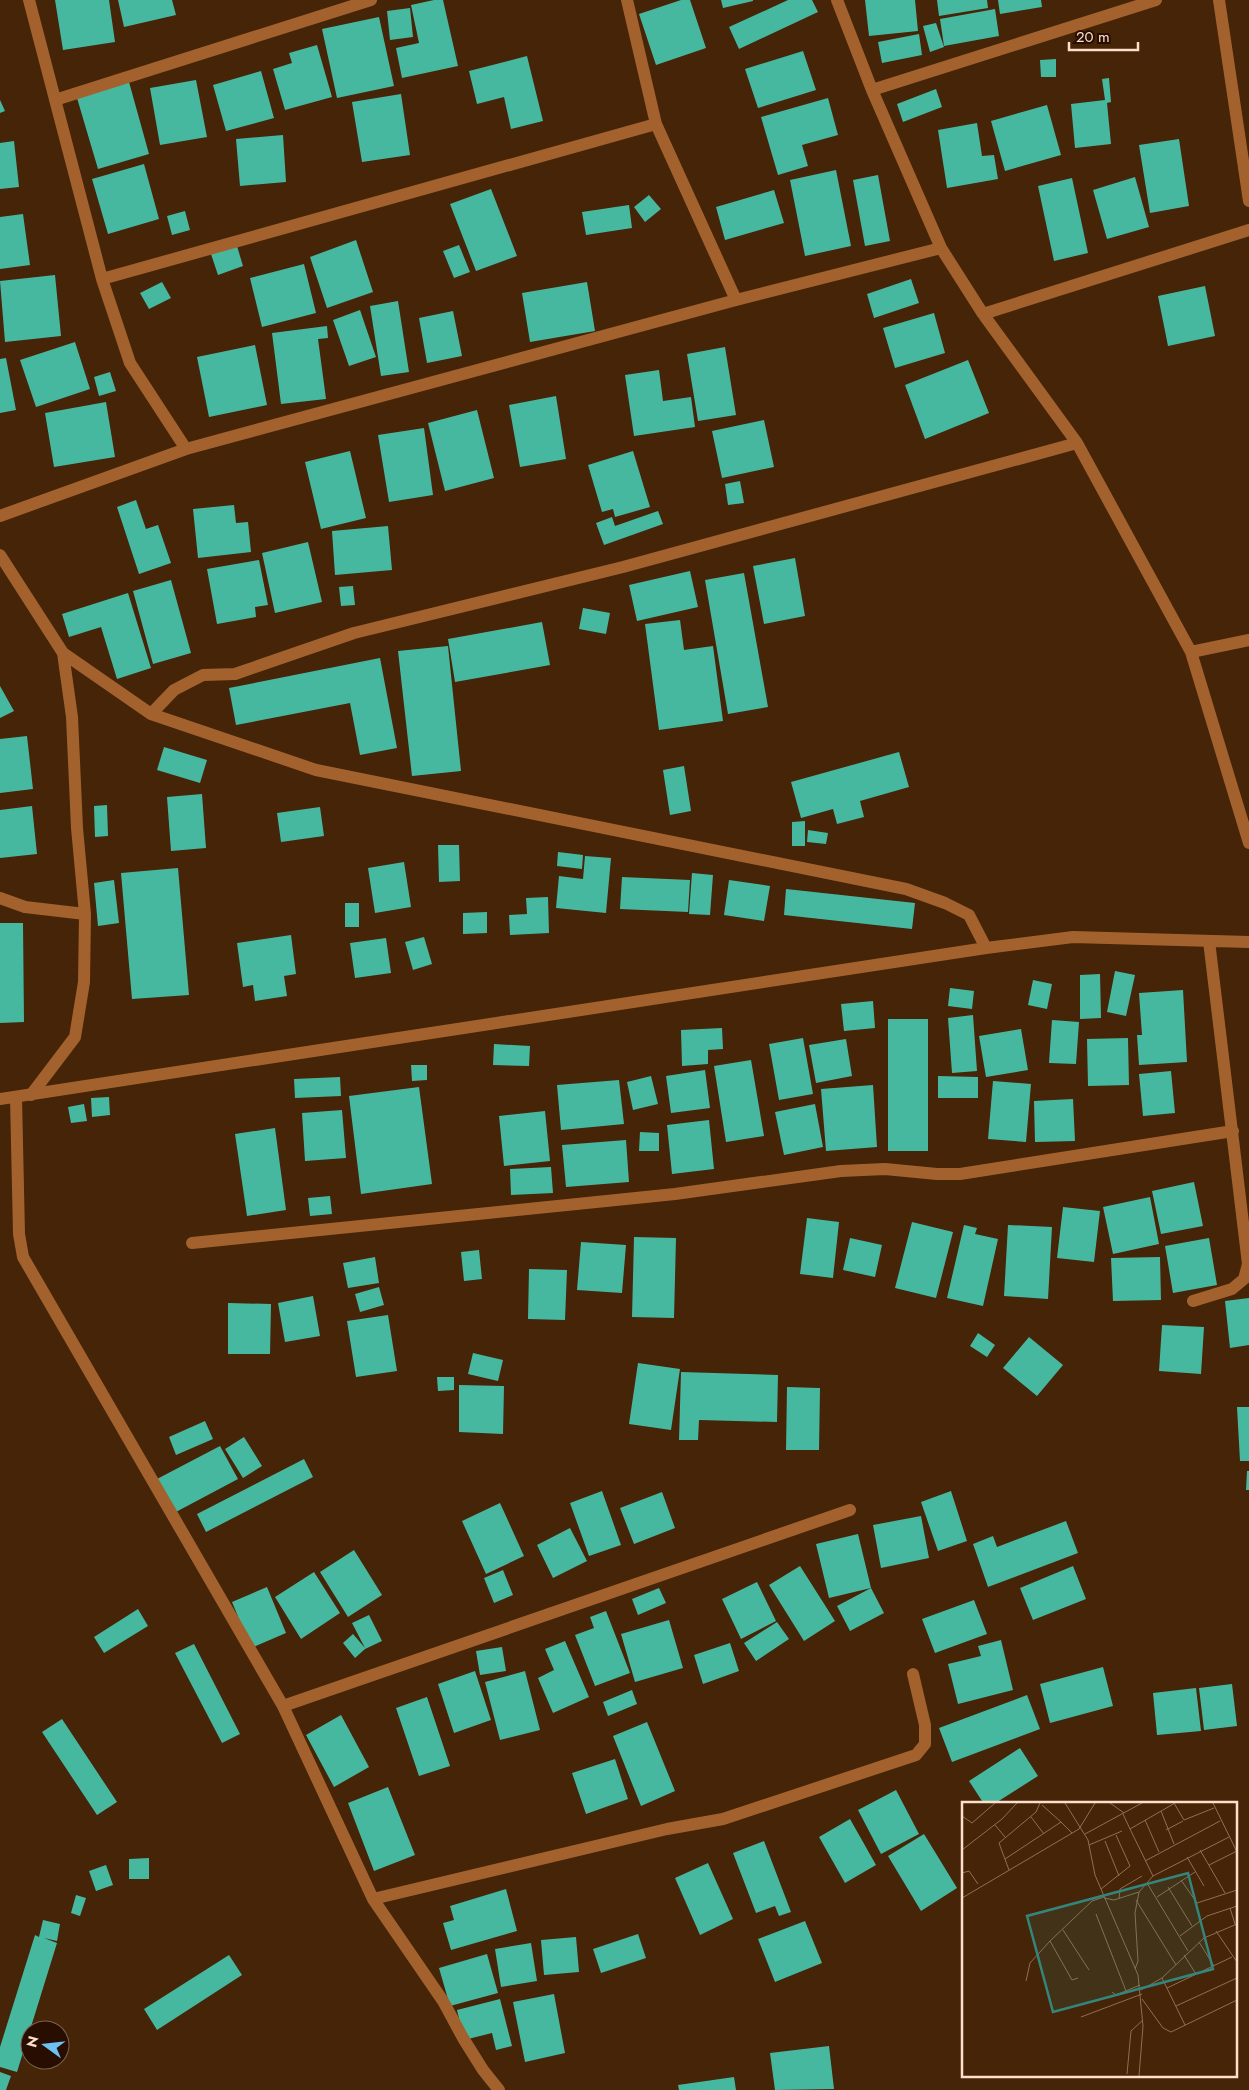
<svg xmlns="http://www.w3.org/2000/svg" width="1249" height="2090" font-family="Jost,sans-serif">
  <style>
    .building { fill: #47b8a0 }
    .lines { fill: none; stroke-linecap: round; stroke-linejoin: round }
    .street { stroke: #a3622d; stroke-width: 12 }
    .inset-road { fill: none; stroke: #8f6f55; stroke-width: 1 }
    .view { fill: #33867c; fill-opacity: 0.15; stroke: #33867c; stroke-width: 2.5 }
    .inset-edge { fill: none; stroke: #fddfcb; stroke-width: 2.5 }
  </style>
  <rect width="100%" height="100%" fill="#452407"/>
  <!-- building -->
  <path class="building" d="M 55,0 L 109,0 L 115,42 L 63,50 Z
    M 118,0 L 172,0 L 176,15 L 124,27 Z
    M 434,0 L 443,0 L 458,66 L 402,78 L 396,48 L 419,43 L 411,5 Z
    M 681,0 L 690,0 L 706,48 L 656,65 L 639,14 Z
    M 721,0 L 753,0 L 753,1 L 723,8 Z
    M 788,0 L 812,0 L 818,12 L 739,49 L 729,27 Z
    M 865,0 L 915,0 L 918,31 L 869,36 Z
    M 937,0 L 987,0 L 988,8 L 939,16 Z
    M 998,0 L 1041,0 L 1042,7 L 1000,14 Z
    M 410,8 L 413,37 L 390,40 L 387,11 Z
    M 995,9 L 999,36 L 944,46 L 940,19 Z
    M 379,17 L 394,86 L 337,98 L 322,29 Z
    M 936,23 L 944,47 L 930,52 L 923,26 Z
    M 919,34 L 922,55 L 882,63 L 878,42 Z
    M 317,45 L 332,97 L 285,110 L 273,69 L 292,63 L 289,53 Z
    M 803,51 L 816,90 L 758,108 L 745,69 Z
    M 527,56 L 543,121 L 511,129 L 504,97 L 477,104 L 469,71 Z
    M 1056,59 L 1056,77 L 1041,77 L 1040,60 Z
    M 261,71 L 274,118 L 226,131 L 213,85 Z
    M 1109,78 L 1111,102 L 1107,103 L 1111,144 L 1075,148 L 1071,104 L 1105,100 L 1102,79 Z
    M 196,80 L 207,137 L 160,145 L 150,88 Z
    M 129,82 L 149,154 L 98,169 L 77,98 Z
    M 936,89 L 942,107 L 903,122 L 897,104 Z
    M 401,94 L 410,155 L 362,162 L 352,102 Z
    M 828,98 L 838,135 L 802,145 L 808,166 L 778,175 L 761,117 Z
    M 0,100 L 5,111 L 0,113 Z
    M 1047,105 L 1061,155 L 1005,171 L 991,121 Z
    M 977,123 L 982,156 L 994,155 L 998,179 L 947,188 L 938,130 Z
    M 283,135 L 286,182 L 240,186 L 236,139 Z
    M 1179,139 L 1189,206 L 1150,213 L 1139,145 Z
    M 14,141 L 19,187 L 0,189 L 0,143 Z
    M 144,164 L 159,219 L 108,234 L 92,179 Z
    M 836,170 L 851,246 L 805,256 L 790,180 Z
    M 878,175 L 890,241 L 865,246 L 853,180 Z
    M 1135,177 L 1149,227 L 1107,239 L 1093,190 Z
    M 1072,178 L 1088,253 L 1054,261 L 1038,186 Z
    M 491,189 L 517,256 L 476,271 L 450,204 Z
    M 774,190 L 784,223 L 725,240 L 716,207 Z
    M 649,195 L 661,209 L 645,222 L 634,207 Z
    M 629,205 L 632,228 L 586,235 L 582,212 Z
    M 185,211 L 190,230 L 172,235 L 167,216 Z
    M 23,214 L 30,265 L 0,269 L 0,217 Z
    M 356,240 L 373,292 L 327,308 L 310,257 Z
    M 459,245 L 470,272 L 454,278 L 443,251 Z
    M 237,246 L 243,266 L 218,275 L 211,254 Z
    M 304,264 L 316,313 L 262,327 L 250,278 Z
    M 55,275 L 61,336 L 5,342 L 0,281 Z
    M 911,279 L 919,303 L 874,318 L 867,294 Z
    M 162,282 L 171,298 L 149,309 L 140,293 Z
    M 587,282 L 595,331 L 530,342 L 522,293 Z
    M 1205,286 L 1215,336 L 1168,346 L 1158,296 Z
    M 398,301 L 409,372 L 381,376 L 370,306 Z
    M 360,310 L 376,357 L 349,366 L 333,320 Z
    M 453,311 L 462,356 L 427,363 L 419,318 Z
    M 934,313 L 945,353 L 895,368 L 883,328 Z
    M 327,326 L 328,338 L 318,339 L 326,399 L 281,404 L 272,333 Z
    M 75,342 L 90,389 L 36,407 L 20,360 Z
    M 255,345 L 267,405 L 209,417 L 197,357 Z
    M 725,347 L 736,415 L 698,421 L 687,354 Z
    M 6,358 L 16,410 L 0,413 L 0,359 Z
    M 968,360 L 989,413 L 925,439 L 905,385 Z
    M 659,370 L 663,401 L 691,397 L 695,427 L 634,436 L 625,375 Z
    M 110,372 L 116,391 L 99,396 L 94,377 Z
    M 556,396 L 566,459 L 520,467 L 509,405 Z
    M 106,402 L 115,457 L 54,467 L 45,413 Z
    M 477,410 L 494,478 L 445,491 L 428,423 Z
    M 764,420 L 774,467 L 722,478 L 712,431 Z
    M 424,428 L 433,495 L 389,502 L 378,435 Z
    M 350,451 L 366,518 L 321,529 L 305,462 Z
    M 633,451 L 650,507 L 615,517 L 613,509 L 602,512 L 588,465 Z
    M 740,481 L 744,503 L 728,505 L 725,484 Z
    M 136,500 L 146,529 L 158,525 L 171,563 L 139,574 L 117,507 Z
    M 234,505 L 236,523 L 248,522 L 251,552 L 198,558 L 193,509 Z
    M 658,511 L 663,524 L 604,545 L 596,523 L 612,517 L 615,526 Z
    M 388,526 L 392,570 L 335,575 L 332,531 Z
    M 308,542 L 322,602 L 275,613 L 262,553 Z
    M 795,558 L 805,616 L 764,624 L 753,566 Z
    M 259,560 L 268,605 L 255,607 L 256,617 L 217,624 L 207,569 Z
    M 690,571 L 698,607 L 637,621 L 629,585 Z
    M 744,573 L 768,707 L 728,714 L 705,580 Z
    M 171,580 L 191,653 L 153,664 L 133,591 Z
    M 353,586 L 355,605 L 341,606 L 339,587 Z
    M 128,593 L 151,668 L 117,679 L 101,627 L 69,637 L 62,614 Z
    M 583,608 L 610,613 L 606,634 L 579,629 Z
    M 680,620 L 684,650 L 713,646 L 723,721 L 659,730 L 645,624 Z
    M 542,622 L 550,665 L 455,682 L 448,639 Z
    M 448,646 L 461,771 L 412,776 L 398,651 Z
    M 380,658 L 397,748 L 360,755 L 350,703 L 236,725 L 229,688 Z
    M 0,686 L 14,711 L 0,718 Z
    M 27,736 L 33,789 L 0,793 L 0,739 Z
    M 164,747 L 207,760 L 200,783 L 157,770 Z
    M 899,752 L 909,787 L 860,801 L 864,817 L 837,824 L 833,809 L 801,818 L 791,782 Z
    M 684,766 L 691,811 L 670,815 L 663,770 Z
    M 202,794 L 206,848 L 171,851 L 167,797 Z
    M 107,805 L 108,836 L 95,837 L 94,806 Z
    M 32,806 L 37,854 L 0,858 L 0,810 Z
    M 320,807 L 324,836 L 281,842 L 277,813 Z
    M 805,821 L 805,846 L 792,846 L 792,822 Z
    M 808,830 L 828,833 L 826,844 L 807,842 Z
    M 438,845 L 459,845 L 460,881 L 439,882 Z
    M 558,852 L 583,855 L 582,869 L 557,866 Z
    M 585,856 L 611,858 L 606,913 L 556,908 L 559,876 L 583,879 Z
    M 404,862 L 411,907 L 375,913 L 368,868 Z
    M 178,868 L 189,995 L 132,999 L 121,873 Z
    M 692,873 L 713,875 L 710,915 L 689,914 Z
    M 622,877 L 690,880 L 688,912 L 620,909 Z
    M 114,880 L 119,923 L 98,926 L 94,883 Z
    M 729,880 L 770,886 L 764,921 L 724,915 Z
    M 786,889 L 915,903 L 912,929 L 784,915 Z
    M 548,897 L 549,933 L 510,935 L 509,915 L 527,914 L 526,898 Z
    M 345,903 L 359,903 L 359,927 L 345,927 Z
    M 487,912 L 487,933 L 463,934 L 463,913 Z
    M 0,923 L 23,923 L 24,1022 L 0,1023 Z
    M 291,935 L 296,974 L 284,976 L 287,996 L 255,1001 L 253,985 L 243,987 L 237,943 Z
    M 424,937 L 432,964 L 413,970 L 405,942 Z
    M 386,938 L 391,973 L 355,978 L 350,943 Z
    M 1115,971 L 1135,975 L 1126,1016 L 1107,1012 Z
    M 1100,974 L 1101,1018 L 1080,1019 L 1080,975 Z
    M 1033,980 L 1052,984 L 1047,1009 L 1028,1005 Z
    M 950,988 L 974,991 L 972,1009 L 948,1006 Z
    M 1183,990 L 1187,1062 L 1139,1065 L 1137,1035 L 1142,1035 L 1139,993 Z
    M 873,1001 L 875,1028 L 844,1031 L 841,1004 Z
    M 973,1015 L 977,1071 L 952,1073 L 948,1018 Z
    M 888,1019 L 928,1019 L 928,1151 L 888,1151 Z
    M 1052,1020 L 1079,1022 L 1076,1064 L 1049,1063 Z
    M 722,1028 L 723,1049 L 708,1050 L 708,1064 L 682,1066 L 681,1030 Z
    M 1021,1029 L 1028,1070 L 986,1077 L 979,1036 Z
    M 803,1038 L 813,1094 L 779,1100 L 769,1044 Z
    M 1128,1038 L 1129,1085 L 1088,1086 L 1087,1039 Z
    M 846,1039 L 852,1076 L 816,1083 L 809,1045 Z
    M 494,1044 L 530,1046 L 529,1066 L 493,1065 Z
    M 751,1060 L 764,1136 L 726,1142 L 714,1066 Z
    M 411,1065 L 427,1065 L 427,1080 L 412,1081 Z
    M 705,1070 L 710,1108 L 671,1113 L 666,1076 Z
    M 1171,1071 L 1175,1113 L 1143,1116 L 1139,1074 Z
    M 651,1076 L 658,1104 L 633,1110 L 627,1082 Z
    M 938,1076 L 978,1077 L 978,1098 L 938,1098 Z
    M 340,1077 L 341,1096 L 295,1098 L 294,1079 Z
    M 619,1080 L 624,1124 L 561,1130 L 557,1085 Z
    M 993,1081 L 1031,1084 L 1026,1142 L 988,1139 Z
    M 873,1085 L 877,1147 L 826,1151 L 821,1089 Z
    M 419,1087 L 432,1184 L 361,1194 L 349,1096 Z
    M 109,1097 L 110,1115 L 92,1117 L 91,1098 Z
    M 1073,1099 L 1075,1141 L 1035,1142 L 1034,1101 Z
    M 84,1104 L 87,1121 L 71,1123 L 68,1107 Z
    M 815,1104 L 823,1147 L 784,1155 L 775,1112 Z
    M 342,1110 L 346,1158 L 305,1161 L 302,1113 Z
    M 545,1111 L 550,1161 L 504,1166 L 499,1116 Z
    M 709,1120 L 714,1169 L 672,1174 L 667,1125 Z
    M 275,1128 L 286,1210 L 247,1216 L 235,1134 Z
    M 640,1132 L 659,1133 L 659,1151 L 639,1151 Z
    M 626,1140 L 629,1182 L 566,1187 L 562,1145 Z
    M 551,1167 L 553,1193 L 511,1195 L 510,1169 Z
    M 1194,1182 L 1203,1226 L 1161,1234 L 1152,1191 Z
    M 330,1196 L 332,1214 L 310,1216 L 308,1198 Z
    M 1150,1197 L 1159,1244 L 1113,1254 L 1103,1207 Z
    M 1063,1207 L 1100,1211 L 1094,1262 L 1057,1258 Z
    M 807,1218 L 839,1222 L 833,1278 L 800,1274 Z
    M 912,1222 L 953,1232 L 936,1298 L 895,1288 Z
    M 964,1225 L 977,1228 L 975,1234 L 998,1239 L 983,1306 L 947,1298 Z
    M 1008,1225 L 1052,1227 L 1048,1299 L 1004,1296 Z
    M 634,1237 L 676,1238 L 674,1318 L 632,1317 Z
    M 850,1238 L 882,1245 L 875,1277 L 843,1270 Z
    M 1209,1238 L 1217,1285 L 1173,1293 L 1165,1246 Z
    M 581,1242 L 626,1245 L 622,1293 L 577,1290 Z
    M 479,1250 L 482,1279 L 464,1281 L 461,1252 Z
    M 375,1257 L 379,1283 L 348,1288 L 343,1263 Z
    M 1160,1257 L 1161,1300 L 1113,1301 L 1111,1258 Z
    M 529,1269 L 567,1270 L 565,1320 L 528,1319 Z
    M 379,1287 L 384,1305 L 360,1312 L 355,1294 Z
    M 313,1296 L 320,1336 L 285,1342 L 278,1303 Z
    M 1249,1298 L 1249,1345 L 1230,1348 L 1225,1301 Z
    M 228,1303 L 271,1304 L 270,1354 L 228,1354 Z
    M 388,1315 L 397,1371 L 356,1377 L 347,1321 Z
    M 1162,1325 L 1204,1327 L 1201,1374 L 1159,1371 Z
    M 978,1333 L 995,1345 L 987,1357 L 970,1346 Z
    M 1029,1337 L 1063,1365 L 1037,1396 L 1003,1368 Z
    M 473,1353 L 503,1360 L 498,1381 L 468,1374 Z
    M 638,1363 L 680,1369 L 671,1430 L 629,1424 Z
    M 681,1372 L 778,1375 L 777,1422 L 699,1420 L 698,1440 L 679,1440 Z
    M 437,1377 L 454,1377 L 454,1390 L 438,1391 Z
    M 459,1385 L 504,1386 L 503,1434 L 459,1432 Z
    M 787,1387 L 820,1388 L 819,1450 L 786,1450 Z
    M 1237,1407 L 1249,1407 L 1249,1461 L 1240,1461 Z
    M 205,1421 L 213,1439 L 176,1455 L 169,1437 Z
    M 244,1437 L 262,1466 L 243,1478 L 225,1449 Z
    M 220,1446 L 238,1479 L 174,1513 L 157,1479 Z
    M 304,1459 L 313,1477 L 206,1532 L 197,1514 Z
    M 1247,1471 L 1249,1471 L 1249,1490 L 1246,1490 Z
    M 602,1491 L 621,1545 L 589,1556 L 570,1503 Z
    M 951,1491 L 967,1541 L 938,1551 L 921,1502 Z
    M 662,1492 L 675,1528 L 634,1544 L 620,1508 Z
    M 500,1503 L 524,1556 L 486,1574 L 462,1521 Z
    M 921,1516 L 929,1558 L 881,1568 L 873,1525 Z
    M 1066,1521 L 1078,1553 L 988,1587 L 973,1544 L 993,1536 L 997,1547 Z
    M 570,1528 L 587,1561 L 553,1578 L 537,1545 Z
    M 858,1534 L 871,1588 L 829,1598 L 816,1544 Z
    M 354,1550 L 382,1595 L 348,1617 L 320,1572 Z
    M 800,1566 L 835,1621 L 804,1641 L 769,1585 Z
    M 1073,1566 L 1086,1599 L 1033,1620 L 1020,1588 Z
    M 503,1570 L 513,1595 L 494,1603 L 484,1578 Z
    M 314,1572 L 340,1613 L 301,1639 L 275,1597 Z
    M 757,1582 L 776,1621 L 741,1639 L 722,1599 Z
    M 267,1587 L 286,1633 L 251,1648 L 232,1602 Z
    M 659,1588 L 666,1603 L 638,1615 L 632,1599 Z
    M 871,1588 L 884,1613 L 850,1631 L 837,1606 Z
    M 974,1600 L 987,1634 L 935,1653 L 922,1619 Z
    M 138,1609 L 148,1626 L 104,1653 L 94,1637 Z
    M 606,1611 L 630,1673 L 595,1686 L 575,1635 L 594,1628 L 590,1617 Z
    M 369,1615 L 382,1641 L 365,1649 L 355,1658 L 343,1643 L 353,1634 L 365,1648 L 352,1623 Z
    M 669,1620 L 683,1668 L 635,1682 L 621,1634 Z
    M 777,1622 L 789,1639 L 756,1661 L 744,1643 Z
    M 1001,1640 L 1013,1690 L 958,1704 L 948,1664 L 981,1656 L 978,1646 Z
    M 565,1641 L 589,1697 L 553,1713 L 538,1678 L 554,1670 L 545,1649 Z
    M 730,1643 L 739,1671 L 703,1684 L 694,1655 Z
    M 194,1644 L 240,1734 L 222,1743 L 175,1653 Z
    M 502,1647 L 506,1671 L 480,1675 L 476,1651 Z
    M 1103,1667 L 1113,1706 L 1050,1723 L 1040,1684 Z
    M 475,1671 L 491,1720 L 454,1733 L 438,1684 Z
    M 525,1671 L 540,1730 L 500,1740 L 485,1682 Z
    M 1232,1684 L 1237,1726 L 1204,1730 L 1199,1688 Z
    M 1196,1688 L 1201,1731 L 1157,1735 L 1153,1693 Z
    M 632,1690 L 637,1704 L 608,1716 L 603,1702 Z
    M 1027,1695 L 1040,1729 L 952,1762 L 939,1728 Z
    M 427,1697 L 450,1766 L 419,1776 L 396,1708 Z
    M 341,1715 L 369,1767 L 334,1787 L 306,1735 Z
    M 62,1719 L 117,1802 L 97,1815 L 42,1732 Z
    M 647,1722 L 675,1791 L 641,1806 L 613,1736 Z
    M 1020,1748 L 1038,1776 L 994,1804 L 984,1804 L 969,1781 Z
    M 615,1759 L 628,1799 L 586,1814 L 572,1773 Z
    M 388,1787 L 415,1855 L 374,1871 L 348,1803 Z
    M 896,1790 L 919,1834 L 881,1854 L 858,1810 Z
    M 850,1819 L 876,1865 L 845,1883 L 819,1837 Z
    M 924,1834 L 957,1888 L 921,1911 L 888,1856 Z
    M 764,1841 L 791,1912 L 779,1916 L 775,1906 L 756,1913 L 733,1853 Z
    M 149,1858 L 149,1879 L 129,1879 L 129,1859 Z
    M 708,1863 L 733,1919 L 700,1935 L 675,1878 Z
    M 106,1865 L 113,1885 L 96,1891 L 89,1871 Z
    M 506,1889 L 517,1931 L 451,1950 L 443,1923 L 454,1920 L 450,1906 Z
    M 76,1895 L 86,1898 L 80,1916 L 71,1913 Z
    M 43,1920 L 60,1924 L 57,1941 L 44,1938 L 57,1943 L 17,2072 L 0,2067 L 0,2047 L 35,1935 L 39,1937 Z
    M 805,1921 L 822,1963 L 775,1982 L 758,1939 Z
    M 638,1934 L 646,1958 L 601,1973 L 593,1949 Z
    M 576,1937 L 579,1972 L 544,1975 L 541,1940 Z
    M 531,1943 L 537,1981 L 501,1987 L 495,1949 Z
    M 487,1954 L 498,1993 L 450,2006 L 439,1968 Z
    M 229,1955 L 242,1975 L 157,2030 L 144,2009 Z
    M 554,1994 L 565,2053 L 525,2062 L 513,2002 Z
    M 500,1999 L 512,2046 L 496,2050 L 492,2033 L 464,2040 L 457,2010 Z
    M 829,2046 L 834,2089 L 775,2090 L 770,2053 Z
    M 0,2072 L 11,2076 L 6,2090 L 0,2090 Z
    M 734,2077 L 736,2090 L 679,2090 L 678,2085 Z"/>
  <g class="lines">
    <!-- street -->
    <path class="street" d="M 29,0 L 102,279 L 130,363 L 186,449
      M 627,0 L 656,124 L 736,300
      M 837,0 L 872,90 L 941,248 L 983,314 L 1077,443 L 1191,652 L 1249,843
      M 1219,0 L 1249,201
      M 872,90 L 1156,0
      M 55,100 L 371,0
      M 102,279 L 656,124
      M 983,314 L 1249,230
      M 0,516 L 186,449 L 736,300 L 941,248
      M 0,555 L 63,653 L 72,717 L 77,828 L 85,914 L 84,982 L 75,1037 L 31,1095
      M 1191,652 L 1249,640
      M 63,653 L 151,714 L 316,770 L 906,889 L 945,903 L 969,915 L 986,948
      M 151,714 L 174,690 L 203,675 L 235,674 L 354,633 L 623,567 L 1077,443
      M 0,898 L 25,907 L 85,914
      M 16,1097 L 19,1234 L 23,1257 L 283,1706 L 373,1899 L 443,2001 L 463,2038 L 483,2070 L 499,2090
      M 0,1099 L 986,948 L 1073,937 L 1249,942
      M 192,1243 L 675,1194 L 841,1171 L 885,1169 L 937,1174 L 960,1174 L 1233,1131
      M 1193,1301 L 1232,1289 L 1244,1279 L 1248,1264 L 1209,941
      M 283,1706 L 850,1510
      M 373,1899 L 667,1829 L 723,1819 L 916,1755 L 925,1744 L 925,1725 L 913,1674"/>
  </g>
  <!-- overview -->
  <g transform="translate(962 1802)">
    <rect width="275" height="275" fill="#452407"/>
    <path class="inset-road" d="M 103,1 L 126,38 L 133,73 L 176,173 L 181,224 L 177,274M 148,1 L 162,11M 212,1 L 222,18 L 252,6M 251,1 L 275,50M 80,3 L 99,20M 199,9 L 212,42M 161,12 L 168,27M 0,14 L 10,21 L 33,1M 69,15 L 82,32M 183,18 L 197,50M 33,23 L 43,35M 204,28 L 221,19M 123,32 L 180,1M 143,39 L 157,74M 127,43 L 160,29M 0,48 L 40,17 L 55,1M 238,48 L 263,91M 225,55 L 242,84M 43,57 L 99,20 L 110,31M 183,59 L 258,19M 247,63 L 275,49M 47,68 L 37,41 L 74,10 L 78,1M 0,71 L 7,69 L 16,82M 191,74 L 168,27 L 213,1M 219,78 L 235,101 L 275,88M 185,81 L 226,149M 206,85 L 230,124M 139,87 L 168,64 L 154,33M 195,95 L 233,70M 0,96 L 117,27 L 133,1M 142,96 L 152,98 L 177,90 L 191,74 L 267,35M 157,97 L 158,87 L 180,74M 174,98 L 214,163M 268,106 L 273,122M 134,112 L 164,189M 101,128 L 127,168M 254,129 L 275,160M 218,134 L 245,114 L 275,104M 88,139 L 110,178 L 116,176M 237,140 L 252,164M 222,153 L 234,172M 173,167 L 176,159 L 173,111 L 177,90M 200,176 L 223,223M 64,179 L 68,161 L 88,139 L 130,99 L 142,95M 205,186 L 270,155M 179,188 L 200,176 L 242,136 L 275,122M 150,190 L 154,193 L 178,183M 180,197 L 201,226 L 209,230 L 275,198M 214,204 L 275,176M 119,215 L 180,192M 165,272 L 169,229 L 181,218"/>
    <path class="view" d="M 226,71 L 251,167 L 91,210 L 65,114 Z"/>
    <rect width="275" height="275" class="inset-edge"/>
  </g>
  <!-- north arrow -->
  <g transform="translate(45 2045) rotate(285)"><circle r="24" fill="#270e00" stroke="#7d6251"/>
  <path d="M0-4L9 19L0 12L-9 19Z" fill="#6ec2f3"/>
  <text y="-8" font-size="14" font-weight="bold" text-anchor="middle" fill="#fddfcb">N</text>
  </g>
  <!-- scale -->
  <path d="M1069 42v8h69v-8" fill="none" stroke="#fddfcb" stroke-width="2.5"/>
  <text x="1076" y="42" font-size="15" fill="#fddfcb" stroke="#270e00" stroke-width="4" paint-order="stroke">20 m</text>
</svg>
